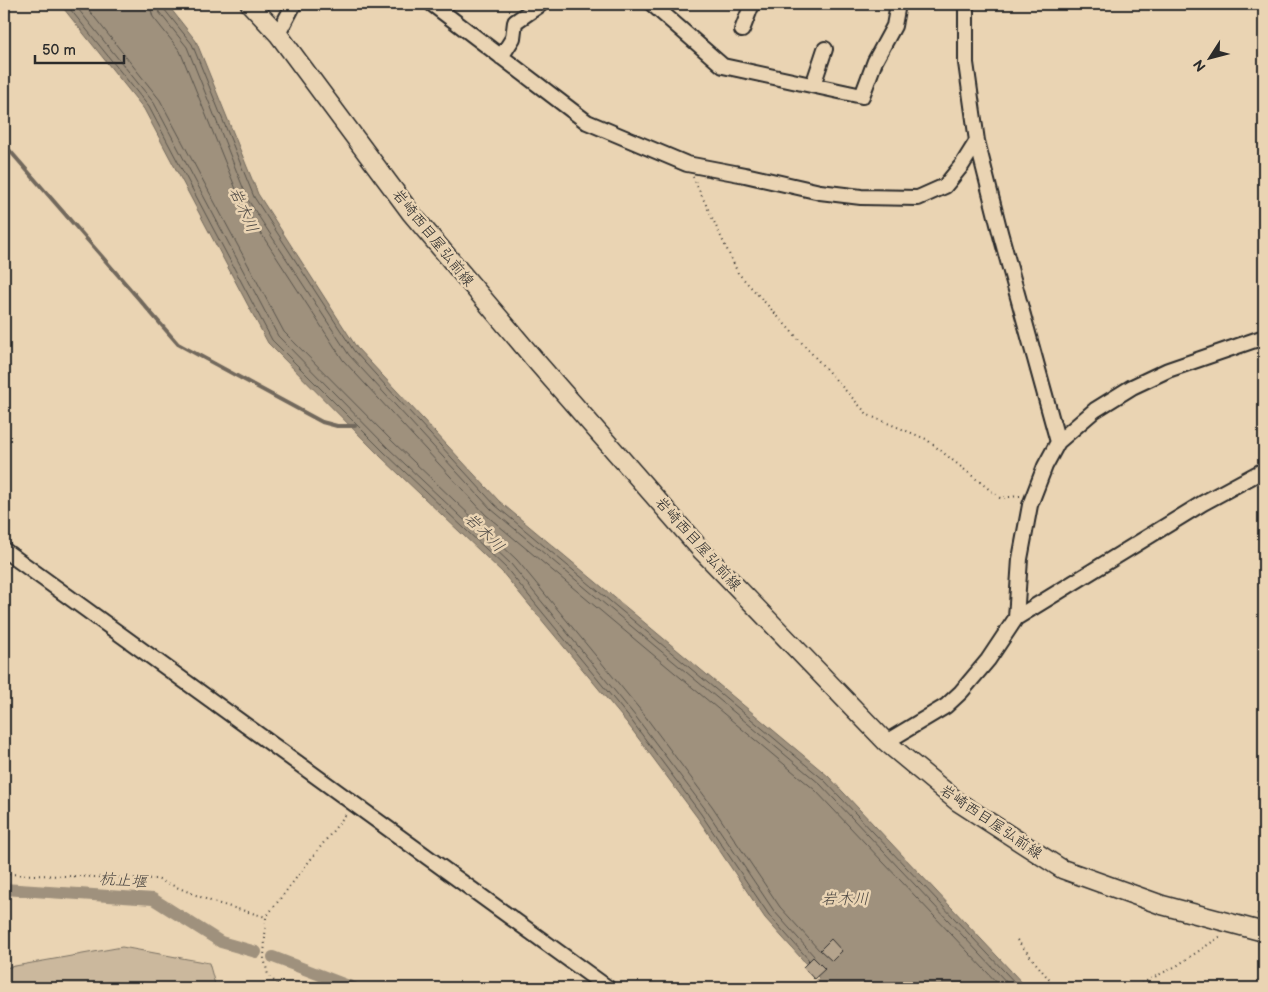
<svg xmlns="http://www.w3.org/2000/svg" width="1268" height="992" font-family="'Balsamiq Sans','Klee One',sans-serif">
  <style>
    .green { fill: #cbb89d; stroke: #7b7264 }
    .water { fill: #9f917d; stroke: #71685c }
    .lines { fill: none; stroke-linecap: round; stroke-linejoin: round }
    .shore { stroke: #59544c; stroke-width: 1 }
    .stream { stroke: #71685c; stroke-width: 4 }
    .canal { stroke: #9f917d; stroke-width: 12 }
    .building { fill: #b5a48d; stroke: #2b2b2b }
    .minor-casing { stroke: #2b2b2b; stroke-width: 18 }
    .major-casing { stroke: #2b2b2b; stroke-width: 21 }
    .path { stroke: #2b2b2b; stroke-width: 2; stroke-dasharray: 1 4; stroke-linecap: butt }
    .minor { stroke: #ead4b3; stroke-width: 14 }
    .major { stroke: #ead4b3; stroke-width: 18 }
    .labels { text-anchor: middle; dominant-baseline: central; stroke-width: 5; stroke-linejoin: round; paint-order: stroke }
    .street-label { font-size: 15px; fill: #2b2b2b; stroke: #ead4b3 }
    .water-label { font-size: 16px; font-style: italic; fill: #484440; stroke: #ead4b3 }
  </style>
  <rect width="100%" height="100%" fill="#ead4b3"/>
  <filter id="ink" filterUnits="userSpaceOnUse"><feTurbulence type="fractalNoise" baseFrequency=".02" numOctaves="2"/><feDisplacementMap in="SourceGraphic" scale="10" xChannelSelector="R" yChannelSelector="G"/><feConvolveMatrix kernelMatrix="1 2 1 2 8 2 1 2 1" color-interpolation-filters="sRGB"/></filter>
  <g filter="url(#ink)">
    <!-- green -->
    <path class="green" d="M 122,947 L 209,963 L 216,988 L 4,988 L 4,968 Z"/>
    <!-- water -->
    <path class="water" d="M 60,4 L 167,4 L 196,41 L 258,194 L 357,348 L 499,501 L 828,776 L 1027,988 L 828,988 L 765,918 L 697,817 L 627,723 L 502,572 L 380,456 L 268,343 L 144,109 Z"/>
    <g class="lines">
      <!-- shore -->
      <path class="shore" d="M 66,4 L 149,107 L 272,340 L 384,452 L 506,568 L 631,720 L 701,814 L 769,915 L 809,960
        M 74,4 L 154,103 L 278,336 L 388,448 L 511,564 L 636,717 L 706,810 L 774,911 L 814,956
        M 84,4 L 160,100 L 284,332 L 393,442 L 517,560 L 642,712 L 712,806 L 780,907 L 819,950
        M 149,4 L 153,17 L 180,51 L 242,204 L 343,360 L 486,515 L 815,790 L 1002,988
        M 157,4 L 159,12 L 187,47 L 248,200 L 349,355 L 491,509 L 820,784 L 1012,988
        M 163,4 L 164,9 L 192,44 L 254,197 L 354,351 L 495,505 L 824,780 L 1020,988"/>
      <!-- stream -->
      <path class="stream" d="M 4,144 L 178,344 L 322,422 L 337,426 L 355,426"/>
      <!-- canal -->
      <path class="canal" d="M 4,889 L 153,899 L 221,942 L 256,952
        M 273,957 L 354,988
        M 817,988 L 834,970"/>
    </g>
    <!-- building -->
    <path class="building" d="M 831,939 L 842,951 L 832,961 L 820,950 Z
      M 813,957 L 825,969 L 814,979 L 803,967 Z"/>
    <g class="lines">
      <defs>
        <path id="minor" d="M 432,4 L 587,122 L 687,164 L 745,175 L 820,192 L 861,197 L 918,198 L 945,186 L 962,165 L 977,141
          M 652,4 L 723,66 L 862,96 L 875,61 L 894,26 L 898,4
          M 966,4 L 966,63 L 977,141 L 1000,232 L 1058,442
          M 742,30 L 752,4
          M 278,34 L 294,4
          M 501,57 L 513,38 L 515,22 L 541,4
          M 813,85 L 825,49
          M 4,550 L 608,988
          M 1016,618 L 1020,559 L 1030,505 L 1045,466 L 1058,442 L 1095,410 L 1132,387 L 1168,370 L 1264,337
          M 886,742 L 946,706 L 961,692 L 988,660 L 1016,618 L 1203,503 L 1264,470"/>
        <path id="major" d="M 250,4 L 278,34 L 411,213 L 535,360 L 702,551 L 886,742 L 958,802 L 1062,869 L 1162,905 L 1264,932"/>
      </defs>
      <!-- minor casing -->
      <use href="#minor" class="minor-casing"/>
      <!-- major casing -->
      <use href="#major" class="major-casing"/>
      <!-- path -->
      <path class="path" d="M 693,177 L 738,273 L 868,415 L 926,439 L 1000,498 L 1020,496
        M 4,874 L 157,879 L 213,902 L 266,917
        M 1257,914 L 1264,910
        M 1017,940 L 1056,988
        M 281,988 L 268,975 L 264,958 L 266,917 L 346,814
        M 1133,988 L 1178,965 L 1221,936"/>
      <!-- minor -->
      <use href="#minor" class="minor"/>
      <!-- major -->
      <use href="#major" class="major"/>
    </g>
  </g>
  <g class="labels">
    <!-- street labels -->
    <g class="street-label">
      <text transform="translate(433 238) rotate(51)">岩崎西目屋弘前線</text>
      <text transform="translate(698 544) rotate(48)">岩崎西目屋弘前線</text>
      <text transform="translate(991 822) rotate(34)">岩崎西目屋弘前線</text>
    </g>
    <!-- water labels -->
    <g class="water-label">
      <text transform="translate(243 210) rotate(66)">岩木川</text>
      <text transform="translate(484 533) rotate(45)">岩木川</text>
      <text transform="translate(123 881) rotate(4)">杭止堰</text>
      <text x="845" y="899">岩木川</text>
    </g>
  </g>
  <!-- margin -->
  <rect width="1268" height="992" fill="none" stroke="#ead4b3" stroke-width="20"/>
  <rect x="10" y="10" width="1248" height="972" fill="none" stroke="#2b2b2b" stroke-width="2" filter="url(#ink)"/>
  <!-- north arrow -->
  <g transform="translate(1210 58) rotate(234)" stroke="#ead4b3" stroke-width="4" paint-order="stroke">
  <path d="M0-4L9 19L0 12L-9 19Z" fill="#2b2b2b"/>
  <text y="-8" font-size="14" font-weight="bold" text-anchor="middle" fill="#2b2b2b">N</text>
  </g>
  <!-- scale -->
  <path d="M35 55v8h89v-8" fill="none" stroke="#2b2b2b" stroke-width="2.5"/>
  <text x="42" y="55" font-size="15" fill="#2b2b2b" stroke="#ead4b3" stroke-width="4" paint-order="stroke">50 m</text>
</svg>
